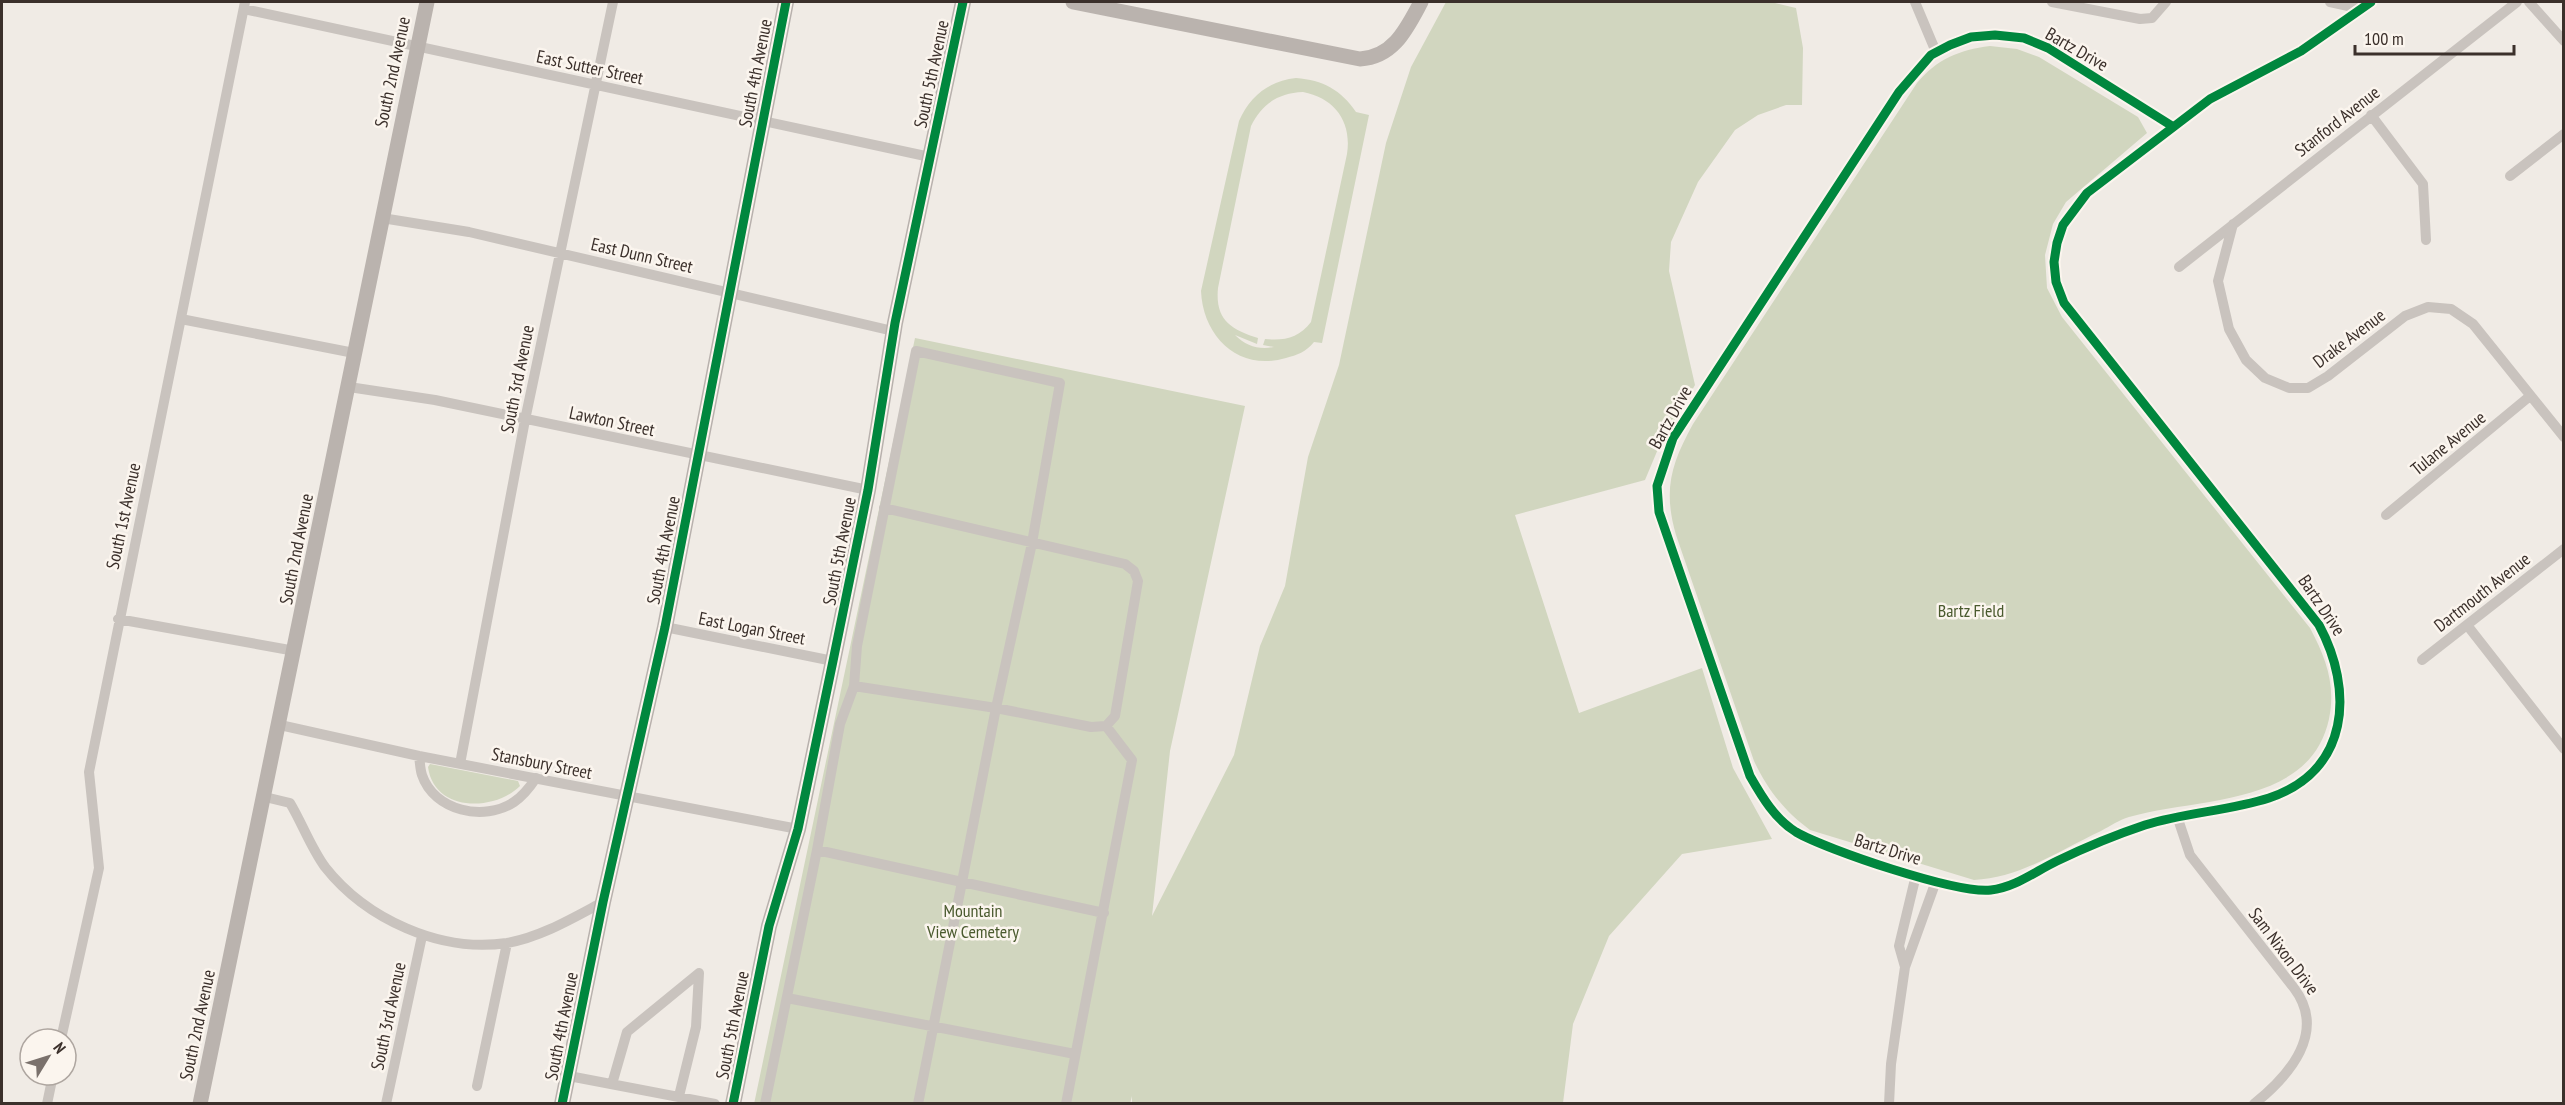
<svg xmlns="http://www.w3.org/2000/svg" width="2565" height="1105" font-family="'PT Sans Narrow',sans-serif">
  <style>
    .green { fill: #d1d6bf; fill-rule: evenodd }
    .lines { fill: none; stroke-linecap: round; stroke-linejoin: round }
    .street { stroke: #c9c3be; stroke-width: 10 }
    .secondary { stroke: #bab3ae; stroke-width: 15 }
    .primary { stroke: #b8b1ad; stroke-width: 16 }
    .cycleway-casing { stroke: #fbf5ee; stroke-width: 13 }
    .cycleway { stroke: #00873e; stroke-width: 9 }
    .labels { text-anchor: middle; dominant-baseline: central; stroke-width: 5; stroke-linejoin: round; paint-order: stroke }
    .street-label { font-size: 18px; fill: #3b302b; stroke: #fbf5ee }
    .park-label { font-size: 18px; fill: #4a5a2e; stroke: #fbf5ee }
  </style>
  <rect width="100%" height="100%" fill="#f0ebe5"/>
  <!-- green -->
  <path class="green" d="M 1446,2 L 1771,2 L 1796,8 L 1803,48 L 1802,105 L 1786,105 L 1758,115 L 1735,130 L 1698,182 L 1671,242 L 1669,271 L 1695,385 L 1658,449 L 1645,480 L 1515,515 L 1579,713 L 1702,668 L 1733,768 L 1772,839 L 1682,854 L 1609,936 L 1573,1024 L 1563,1103 L 1132,1104 L 1132,1096 L 1130,1104 L 754,1104 L 915,338 L 1245,406 L 1170,751 L 1152,916 L 1234,755 L 1260,646 L 1285,586 L 1308,457 L 1339,365 L 1386,143 L 1411,67 Z
    M 1990,46 L 2017,49 L 2039,57 L 2138,117 L 2147,133 L 2066,202 L 2053,224 L 2045,255 L 2047,288 L 2062,317 L 2310,628 C 2326,658 2336,685 2329,719 C 2310,807 2197,797 2129,817 C 2119,820 2110,826 2101,831 C 2060,850 2020,878 1974,880 L 1810,830 C 1784,811 1768,790 1754,761 L 1676,535 C 1663,490 1671,464 1693,424 L 1917,83 C 1937,59 1959,50 1990,46 Z
    M 1296,78 C 1323,80 1341,90 1356,112 L 1369,115 L 1322,343 L 1314,342 C 1306,352 1297,355 1286,358 C 1239,372 1203,337 1201,291 L 1239,121 C 1250,96 1269,81 1296,78 ZM 1303,92 C 1335,98 1352,122 1347,154 L 1311,322 C 1299,338 1284,341 1265,339 L 1263,345 L 1274,347 C 1259,350 1246,346 1235,335 L 1257,344 L 1258,338 C 1230,329 1215,319 1218,288 L 1251,126 C 1262,104 1278,93 1303,92 Z
    M 430,764 L 518,781 L 520,786 C 494,812 434,812 428,767 Z"/>
  <g class="lines">
    <!-- street -->
    <path class="street" d="M 1915,2 L 1936,52
      M 2052,2 L 2140,19 L 2152,18 L 2166,2
      M 2330,2 L 2362,9
      M 2529,2 L 2564,41
      M 244,9 L 930,157
      M 2371,115 L 2423,184 L 2426,240
      M 2172,126 L 2048,48 L 2024,38 L 1995,35 L 1971,37 L 1950,45 L 1931,55 L 1899,92 L 1673,438 L 1657,486 L 1659,512 L 1750,776 C 1762,797 1775,819 1796,832 C 1827,850 1957,894 1991,890 C 2014,888 2036,871 2057,861 C 2086,847 2115,835 2145,825 C 2186,812 2229,811 2269,798 C 2350,771 2354,690 2319,625 L 2064,303 L 2056,282 L 2054,262 L 2057,243 L 2063,225 L 2087,193 L 2210,99 L 2301,51 L 2371,2
      M 2510,176 L 2564,134
      M 382,218 L 469,232 L 893,331
      M 2233,224 L 2218,281 L 2229,329 L 2246,360 L 2265,378 L 2289,388 L 2308,388 L 2328,376 L 2405,316 L 2428,307 L 2451,309 L 2473,324 L 2564,437
      M 2179,267 L 2517,2
      M 181,319 L 354,353
      M 349,387 L 435,400 L 868,490
      M 2386,515 L 2530,396
      M 118,619 L 295,651
      M 2467,625 L 2564,749
      M 665,627 L 833,661
      M 2422,660 L 2564,549
      M 854,686 L 996,708 L 962,882 L 817,850 L 840,724 L 854,686 L 857,646 L 916,351 L 1060,383 L 1032,543 L 996,708 L 1091,727 L 1106,726 L 1115,716 L 1138,581 L 1134,571 L 1125,564 L 884,508
      M 280,725 L 419,756 L 798,829
      M 419,756 C 420,762 420,769 422,775 C 434,811 484,822 514,802 C 523,796 530,787 536,778
      M 460,764 L 525,420 L 613,2
      M 265,797 L 290,803 C 302,823 311,848 325,867 C 366,919 440,953 507,943 C 541,937 573,918 603,902
      M 2177,816 L 2190,855 L 2294,988 C 2327,1032 2290,1075 2254,1104
      M 1905,967 L 1899,946 L 1916,875
      M 787,998 L 1075,1054
      M 61,1039 L 99,868 L 89,772 L 245,2
      M 569,1076 L 715,1104
      M 612,1084 L 627,1032 L 699,973 L 696,1027 L 679,1096
      M 477,1086 L 507,943
      M 47,1104 L 53,1075
      M 386,1104 L 422,936
      M 765,1104 L 817,850
      M 918,1104 L 962,882 L 1104,913
      M 1066,1104 L 1132,760 L 1106,726
      M 1889,1104 L 1891,1064 L 1905,967 L 1936,881"/>
    <!-- secondary -->
    <path class="secondary" d="M 1073,2 L 1360,59 C 1394,57 1407,28 1421,2
      M 200,1104 L 427,2"/>
    <!-- primary -->
    <path class="primary" d="M 562,1104 L 603,902 L 665,627 L 786,2
      M 733,1104 L 769,926 L 798,829 L 833,661 L 868,490 L 895,323 L 963,2"/>
    <defs>
      <path id="cycleway" d="M 2172,126 L 2048,48 L 2024,38 L 1995,35 L 1971,37 L 1950,45 L 1931,55 L 1899,92 L 1673,438 L 1657,486 L 1659,512 L 1750,776 C 1762,797 1775,819 1796,832 C 1827,850 1957,894 1991,890 C 2014,888 2036,871 2057,861 C 2086,847 2115,835 2145,825 C 2186,812 2229,811 2269,798 C 2350,771 2354,690 2319,625 L 2064,303 L 2056,282 L 2054,262 L 2057,243 L 2063,225 L 2087,193 L 2210,99 L 2301,51 L 2371,2
        M 562,1104 L 603,902 L 665,627 L 786,2
        M 733,1104 L 769,926 L 798,829 L 833,661 L 868,490 L 895,323 L 963,2"/>
    </defs>
    <!-- cycleway casing -->
    <use href="#cycleway" class="cycleway-casing"/>
    <!-- cycleway -->
    <use href="#cycleway" class="cycleway"/>
  </g>
  <g class="labels">
    <!-- street labels -->
    <g class="street-label">
      <text transform="translate(2077 49) rotate(30)">Bartz Drive</text>
      <text transform="translate(590 67) rotate(12)">East Sutter Street</text>
      <text transform="translate(392 72) rotate(-78)">South 2nd Avenue</text>
      <text transform="translate(755 73) rotate(-79)">South 4th Avenue</text>
      <text transform="translate(931 74) rotate(-78)">South 5th Avenue</text>
      <text transform="translate(2337 121) rotate(-38)">Stanford Avenue</text>
      <text transform="translate(642 255) rotate(13)">East Dunn Street</text>
      <text transform="translate(2349 338) rotate(-37)">Drake Avenue</text>
      <text transform="translate(517 379) rotate(-79)">South 3rd Avenue</text>
      <text transform="translate(1670 417) rotate(-61)">Bartz Drive</text>
      <text transform="translate(612 421) rotate(12)">Lawton Street</text>
      <text transform="translate(2448 443) rotate(-39)">Tulane Avenue</text>
      <text transform="translate(123 516) rotate(-78)">South 1st Avenue</text>
      <text transform="translate(296 549) rotate(-79)">South 2nd Avenue</text>
      <text transform="translate(663 550) rotate(-79)">South 4th Avenue</text>
      <text transform="translate(839 551) rotate(-79)">South 5th Avenue</text>
      <text transform="translate(2482 592) rotate(-38)">Dartmouth Avenue</text>
      <text transform="translate(2322 605) rotate(56)">Bartz Drive</text>
      <text transform="translate(752 628) rotate(11)">East Logan Street</text>
      <text transform="translate(542 763) rotate(11)">Stansbury Street</text>
      <text transform="translate(1888 849) rotate(17)">Bartz Drive</text>
      <text transform="translate(2284 951) rotate(53)">Sam Nixon Drive</text>
      <text transform="translate(388 1016) rotate(-78)">South 3rd Avenue</text>
      <text transform="translate(197 1025) rotate(-78)">South 2nd Avenue</text>
      <text transform="translate(732 1025) rotate(-79)">South 5th Avenue</text>
      <text transform="translate(561 1026) rotate(-79)">South 4th Avenue</text>
    </g>
    <!-- park labels -->
    <g class="park-label">
      <text x="1971" y="610">Bartz Field</text>
      <text x="973" y="910">Mountain<tspan x="973" dy="21">View Cemetery</tspan></text>
    </g>
  </g>
  <!-- border -->
  <rect width="2565" height="1105" fill="none" stroke="#3b302b" stroke-width="6"/>
  <!-- north arrow -->
  <g transform="translate(48 1057) rotate(52)"><circle r="28" fill="#fbf5ee" stroke="#aea6a0" stroke-width="1.5"/>
  <path d="M0-4.5L10 22L0 15L-10 22Z" fill="#7a716c"/>
  <text y="-9" font-size="16" font-weight="bold" text-anchor="middle" fill="#3b302b">N</text>
  </g>
  <!-- scale -->
  <path d="M2355 45v9h159v-9" fill="none" stroke="#3b302b" stroke-width="3"/>
  <text x="2364" y="45" font-size="18" fill="#3b302b" stroke="#fbf5ee" stroke-width="4.5" paint-order="stroke">100 m</text>
</svg>
